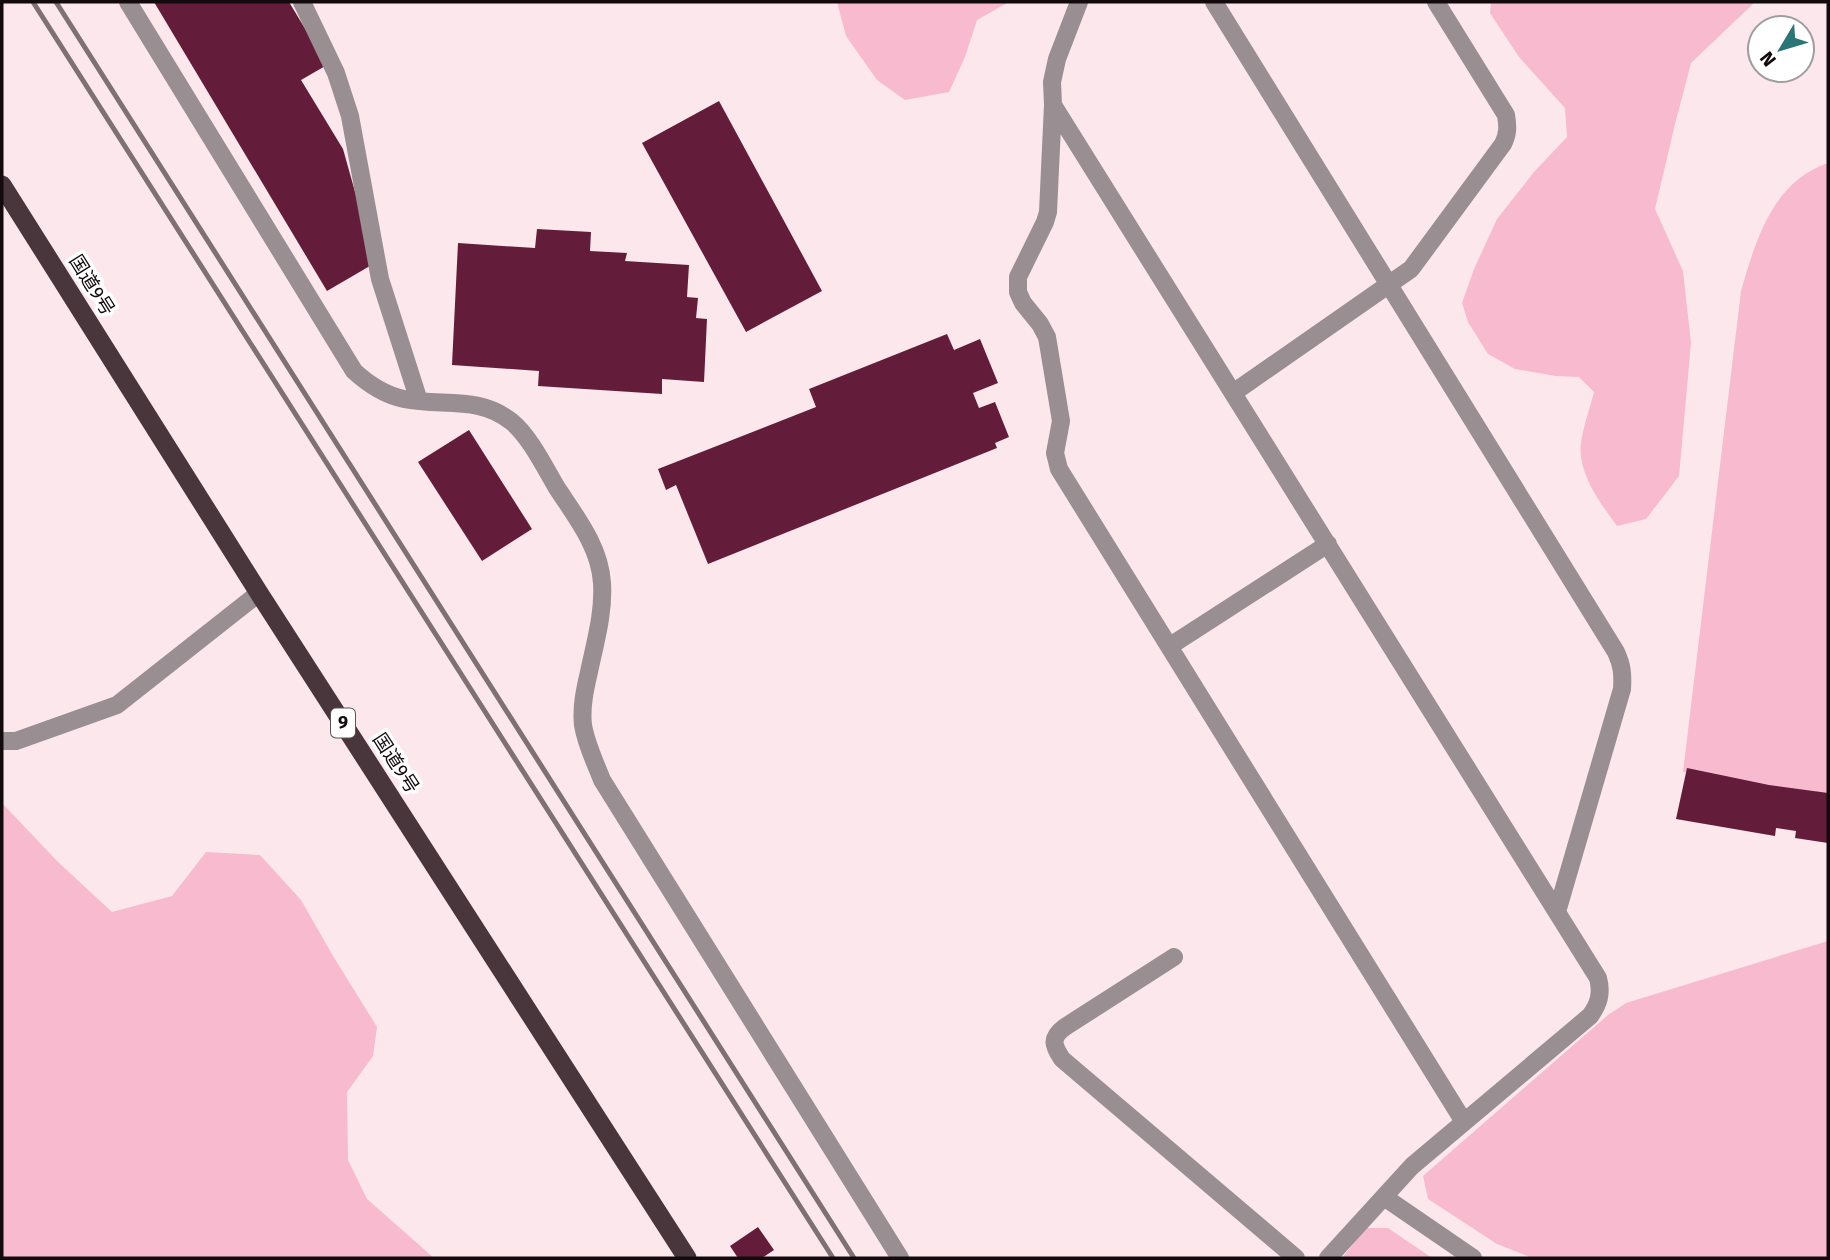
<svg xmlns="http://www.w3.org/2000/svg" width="1830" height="1260" font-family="'Fira Sans','Noto Sans JP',sans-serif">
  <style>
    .green { fill: #f8bace }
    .building { fill: #631d3b }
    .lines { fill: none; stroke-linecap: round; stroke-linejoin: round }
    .minor { stroke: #998e91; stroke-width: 18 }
    .tertiary { stroke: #998e91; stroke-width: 18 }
    .trunk { stroke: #48363c; stroke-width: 19 }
    .rail { stroke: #7f7074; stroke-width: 5 }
    .labels { text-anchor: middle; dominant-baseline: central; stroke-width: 7; stroke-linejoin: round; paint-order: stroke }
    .shield { fill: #fff; stroke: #595455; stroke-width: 2 }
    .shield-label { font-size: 18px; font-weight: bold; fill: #120a0c }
    .street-label { font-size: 19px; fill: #120a0c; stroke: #fff }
  </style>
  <rect width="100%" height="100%" fill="#fce7ed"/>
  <!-- green -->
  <path class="green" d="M 837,2 L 1009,2 L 977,20 L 965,57 L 949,92 L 905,100 L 877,80 L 846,36 Z
    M 1491,2 L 1755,2 L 1691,63 L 1675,124 L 1655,209 L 1683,271 L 1691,343 L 1679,476 L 1646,519 L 1617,526 C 1602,505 1585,484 1581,457 C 1578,440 1590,409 1594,392 L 1579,377 L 1556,376 L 1515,369 L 1488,354 L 1468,322 L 1462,303 L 1474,269 L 1497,219 L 1534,172 L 1567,137 L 1565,108 L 1519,57 L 1490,13 Z
    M 1828,163 L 1828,797 L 1754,786 L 1683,772 L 1741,291 C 1756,240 1772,182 1828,163 Z
    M 2,803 L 57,861 L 112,912 L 172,896 L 206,852 L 260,855 L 301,900 L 333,956 L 377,1027 L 373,1056 L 347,1092 L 348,1160 L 367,1199 L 434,1258 L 2,1258 Z
    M 1828,941 L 1828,1258 L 1532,1258 L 1497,1244 L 1428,1199 L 1423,1176 L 1608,1015 L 1626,1003 Z
    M 1366,1228 L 1388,1228 L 1432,1258 L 1342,1258 Z"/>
  <!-- building -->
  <path class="building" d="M 154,2 L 289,2 L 327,65 L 301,80 L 343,149 L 375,263 L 327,291 Z
    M 719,101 L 822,291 L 746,332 L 642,143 Z
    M 537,229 L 591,232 L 590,251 L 627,253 L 625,261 L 689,265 L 687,297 L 698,298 L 696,318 L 707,319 L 704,382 L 662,379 L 662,394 L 538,386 L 539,371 L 452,365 L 458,243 L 535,248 Z
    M 947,334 L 954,350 L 980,339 L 998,383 L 973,393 L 979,408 L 995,402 L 1009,437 L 995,443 L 997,448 L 708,564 L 676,485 L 666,490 L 658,469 L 816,407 L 809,389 Z
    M 469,430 L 532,529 L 482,561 L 418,462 Z
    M 1687,768 L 1769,785 L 1828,793 L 1828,843 L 1795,838 L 1796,831 L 1776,828 L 1775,836 L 1676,819 Z
    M 758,1227 L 774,1250 L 762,1258 L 738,1258 L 730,1246 Z"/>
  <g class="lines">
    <!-- minor -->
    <path class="minor" d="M 128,2 L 354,371 C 368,384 385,395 404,399 C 442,407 479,395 512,422 C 530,437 545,468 557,488 C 576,517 600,547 602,583 C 604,613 595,643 589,672 C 585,689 581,707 583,725 C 586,744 595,762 602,780 L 900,1258
      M 302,2 L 336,73 L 350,116 L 380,279 L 419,401
      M 1079,2 L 1057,59 L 1052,82 L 1053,105 L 1048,212 L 1045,222 L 1018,277 L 1018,292 L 1023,303 L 1040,324 L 1047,337 L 1061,421 L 1055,453 L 1059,469 L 1464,1122
      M 1214,2 L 1616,652 C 1622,665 1623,674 1622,689 L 1557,912
      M 1053,105 L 1598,978 C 1602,993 1599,1004 1590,1016 L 1412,1166 L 1328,1258
      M 1233,393 L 1411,269 L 1503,144 C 1508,134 1508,127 1506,115 L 1436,2
      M 1170,646 L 1328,544
      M 2,741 L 16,741 L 117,705 L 259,593
      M 1174,957 L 1065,1027 C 1050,1038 1053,1045 1062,1059 L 1296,1258"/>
    <!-- tertiary -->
    <path class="tertiary" d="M 1384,1197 L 1473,1258"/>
    <!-- trunk -->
    <path class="trunk" d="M 2,185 L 259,593 L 687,1258"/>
    <!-- rail -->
    <path class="rail" d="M 33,2 L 833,1258
      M 56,2 L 854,1258"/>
  </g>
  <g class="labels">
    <!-- shield labels -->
    <rect class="shield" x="331" y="708.5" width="24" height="29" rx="5"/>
    <g class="shield-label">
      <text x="343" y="723">9</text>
    </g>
    <!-- street labels -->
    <g class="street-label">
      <text transform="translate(92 285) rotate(58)">国道9号</text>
      <text transform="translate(396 763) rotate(57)">国道9号</text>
    </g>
  </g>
  <!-- border -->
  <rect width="1830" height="1260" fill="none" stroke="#120a0c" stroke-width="7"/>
  <!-- north arrow -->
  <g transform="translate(1781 49) rotate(232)"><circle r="33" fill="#ffffff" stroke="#a09d9e" stroke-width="2"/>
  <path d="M0-5L12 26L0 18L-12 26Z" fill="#2b7577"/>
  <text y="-10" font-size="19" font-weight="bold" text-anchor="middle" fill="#120a0c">N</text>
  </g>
</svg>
